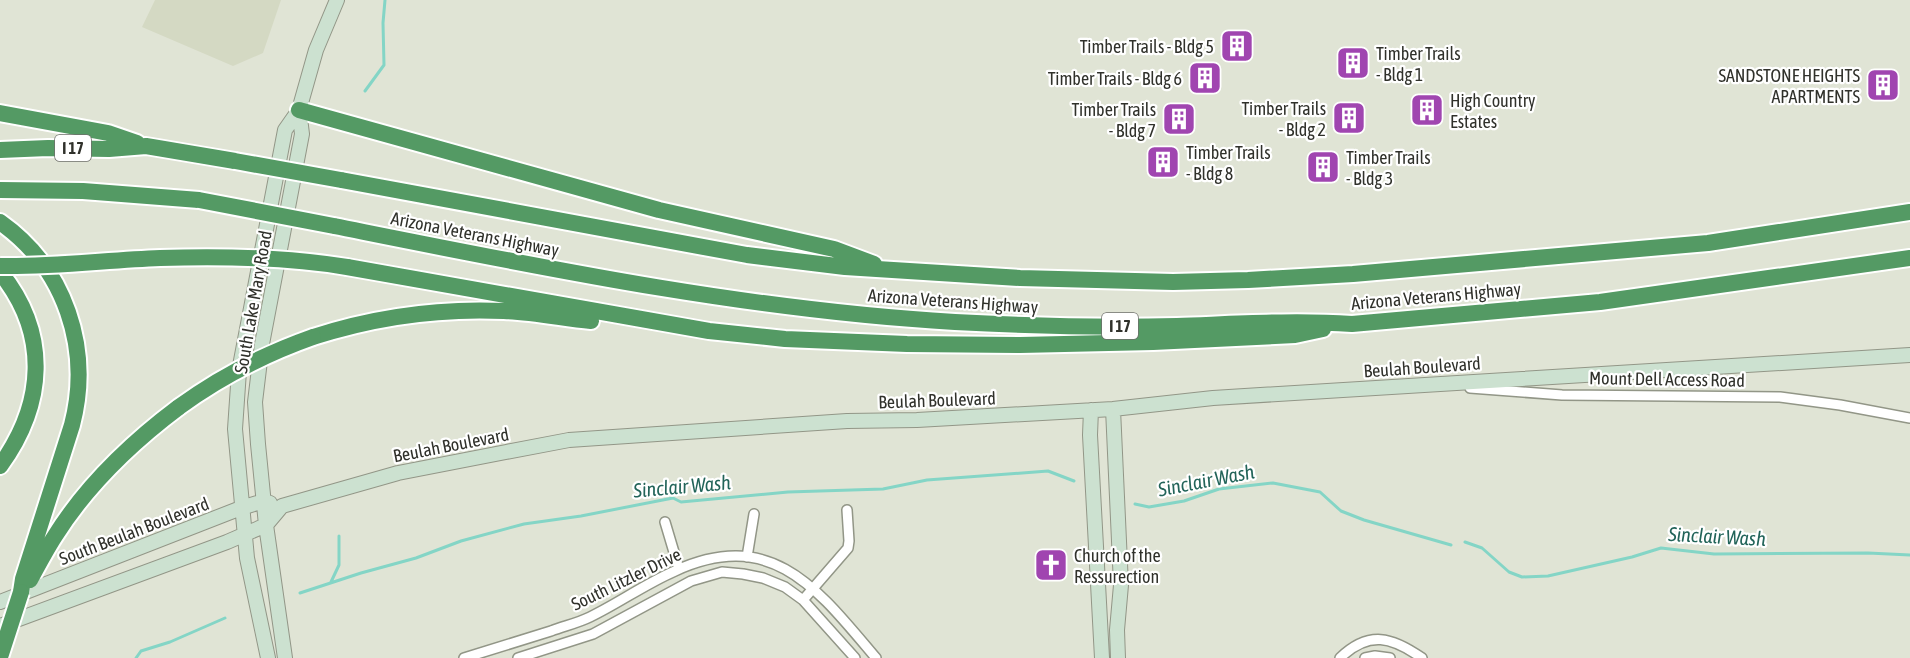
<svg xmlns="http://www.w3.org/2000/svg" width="1910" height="658" font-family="'Asap Condensed',sans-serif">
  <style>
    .built { fill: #d4d9c3 }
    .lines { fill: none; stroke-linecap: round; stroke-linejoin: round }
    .stream { stroke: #84d5c6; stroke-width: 3 }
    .street-casing { stroke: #929687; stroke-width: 12 }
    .secondary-casing { stroke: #929687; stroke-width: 16 }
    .highway-casing { stroke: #fff; stroke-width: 20 }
    .street { stroke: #fff; stroke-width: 9 }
    .secondary { stroke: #cce1d0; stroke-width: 14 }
    .highway { stroke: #549a64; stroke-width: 16 }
    .highway-bridge-casing { stroke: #fff; stroke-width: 20; stroke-linecap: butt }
    .highway-bridge { stroke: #549a64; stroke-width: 16 }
    .labels { text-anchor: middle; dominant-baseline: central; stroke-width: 4.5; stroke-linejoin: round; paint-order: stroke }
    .shield { fill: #fff; stroke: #6e6f6b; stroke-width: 1.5 }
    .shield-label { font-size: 16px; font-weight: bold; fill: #30312b }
    .poi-label { font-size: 18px; fill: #30312b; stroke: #fff; text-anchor: end }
    .street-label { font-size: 18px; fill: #30312b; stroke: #fff }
    .water-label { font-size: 20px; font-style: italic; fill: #226459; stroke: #fff }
  </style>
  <rect width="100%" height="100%" fill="#e0e4d5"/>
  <!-- built -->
  <path class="built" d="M 155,0 L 281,0 L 263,53 L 233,66 L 142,27 Z"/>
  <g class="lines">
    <!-- stream -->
    <path class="stream" d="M 365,91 L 384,65 L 383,23 L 385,0
      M 1135,504 L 1149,507 L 1184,501 L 1219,489 L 1273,483 L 1320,492 L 1341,511 L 1364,520 L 1451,545
      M 1465,542 L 1482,548 L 1509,572 L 1522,577 L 1548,576 L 1632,557 L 1661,548 L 1714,554 L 1868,553 L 1910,555
      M 331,582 L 339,565 L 339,536
      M 300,593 L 361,573 L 416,558 L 461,541 L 524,524 L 581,516 L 673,498 L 681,502 L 788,492 L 883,489 L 927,480 L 1048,471 L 1074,481
      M 136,658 L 141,651 L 170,642 L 225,618"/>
    <defs>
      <path id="street" d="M 1470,388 L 1562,395 L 1780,397 L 1840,405 L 1910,418
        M 665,522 L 679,569
        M 747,557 L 754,514
        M 803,600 L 848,548 L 849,541 L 847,510
        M 464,658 C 493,649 522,640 551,631 C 564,626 578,623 590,617 C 619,603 645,584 675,571 C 773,526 819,591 876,658
        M 518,658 L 593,634 L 691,581 L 722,572 L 743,574 L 763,578 L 785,587 L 803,600 L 855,658
        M 1340,658 C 1369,630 1392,637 1422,658
        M 1365,658 L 1375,656 L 1390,658"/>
      <path id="secondary" d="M 1113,409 L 1121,585 L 1117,630 L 1118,658
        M 1091,410 L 1090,435 L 1102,658
        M 0,602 L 241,508 L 264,501 L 270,503
        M 0,626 L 227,542 L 266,525 L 282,506 L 398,473 L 506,452 L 569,440 L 847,421 L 917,420 L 1113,409 L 1213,398 L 1910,355
        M 268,658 L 247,558 L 235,429 L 239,371 L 285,130 L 299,110 L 316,50 L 337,0
        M 285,658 L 266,525 L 258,444 L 255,402 L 262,344 L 302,134 L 299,110"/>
      <path id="highway" d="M 299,110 L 659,210 L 834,249 L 874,264
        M 0,113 L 108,133 L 137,143
        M 0,150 L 48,148 L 109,149 L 146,146 L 235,161
        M 341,180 L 747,255 L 845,267 L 1020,278 L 1173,282 L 1248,280 L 1353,274 L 1708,243 L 1910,212
        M 0,190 L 83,191 L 199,200
        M 0,222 C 65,268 92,348 72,425 L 23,579 L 21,592
        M 334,226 C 539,267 746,310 955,322 C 1029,326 1103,328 1177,326 C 1235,324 1293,320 1352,324 L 1600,302 L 1910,258
        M 347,267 L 709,331 L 785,339 L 907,344 L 1020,345 L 1153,342 L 1295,335 L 1323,329
        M 0,272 C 50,334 45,404 0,466
        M 313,337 C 375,317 438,308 504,311 C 532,312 562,318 591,321
        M 30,580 C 38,565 46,550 55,536 C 87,485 131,443 179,407"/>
    </defs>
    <!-- street casing -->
    <use href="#street" class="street-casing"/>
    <!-- secondary casing -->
    <use href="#secondary" class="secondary-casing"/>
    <!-- highway casing -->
    <use href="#highway" class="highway-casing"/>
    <!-- street -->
    <use href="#street" class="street"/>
    <!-- secondary -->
    <use href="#secondary" class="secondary"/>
    <!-- highway -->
    <use href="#highway" class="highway"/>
    <defs>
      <path id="highway-bridge" d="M 235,161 L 341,180
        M 199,200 L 334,226
        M 0,266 C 54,267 107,260 160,258 C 222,256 286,257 347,267
        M 179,407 C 220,377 265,354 313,337
        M 0,657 L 21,592"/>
    </defs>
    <!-- highway-bridge casing -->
    <use href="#highway-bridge" class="highway-bridge-casing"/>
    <!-- highway-bridge -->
    <use href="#highway-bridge" class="highway-bridge"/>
  </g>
  <!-- icons -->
  <defs>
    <symbol id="building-square" viewBox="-11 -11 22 22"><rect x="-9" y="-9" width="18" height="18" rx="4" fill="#a045b0" stroke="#fff"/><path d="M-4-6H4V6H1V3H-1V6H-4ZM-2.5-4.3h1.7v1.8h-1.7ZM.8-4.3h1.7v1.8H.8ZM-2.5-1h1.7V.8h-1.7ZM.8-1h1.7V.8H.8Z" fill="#fff"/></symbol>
    <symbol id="church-square" viewBox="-11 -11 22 22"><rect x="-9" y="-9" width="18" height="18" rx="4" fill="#a045b0" stroke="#fff"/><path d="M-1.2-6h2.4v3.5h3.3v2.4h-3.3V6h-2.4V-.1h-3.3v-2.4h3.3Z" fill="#fff"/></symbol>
  </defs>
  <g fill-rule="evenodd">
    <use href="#building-square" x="1218" y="27" width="38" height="38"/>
    <use href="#building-square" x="1334" y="44" width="38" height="38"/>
    <use href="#building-square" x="1186" y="59" width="38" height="38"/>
    <use href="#building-square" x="1864" y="66" width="38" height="38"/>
    <use href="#building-square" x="1408" y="91" width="38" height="38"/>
    <use href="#building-square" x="1330" y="99" width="38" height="38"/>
    <use href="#building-square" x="1160" y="100" width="38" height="38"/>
    <use href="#building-square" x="1144" y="143" width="38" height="38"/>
    <use href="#building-square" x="1304" y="148" width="38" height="38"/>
    <use href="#church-square" x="1032" y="546" width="38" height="38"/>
  </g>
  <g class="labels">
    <!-- shield labels -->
    <g class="shield">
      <rect x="55" y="135" width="36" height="26" rx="4.5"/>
      <rect x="1102" y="313" width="36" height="26" rx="4.5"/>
    </g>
    <g class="shield-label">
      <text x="73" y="148">I 17</text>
      <text x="1120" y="326">I 17</text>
    </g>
    <!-- poi labels -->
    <g class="poi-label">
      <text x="1214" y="46">Timber Trails - Bldg 5</text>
      <text x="1376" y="53" text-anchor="start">Timber Trails<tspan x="1376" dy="21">- Bldg 1</tspan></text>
      <text x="1860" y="75">SANDSTONE HEIGHTS<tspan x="1860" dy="21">APARTMENTS</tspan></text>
      <text x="1182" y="78">Timber Trails - Bldg 6</text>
      <text x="1450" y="100" text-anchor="start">High Country<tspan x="1450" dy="21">Estates</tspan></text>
      <text x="1326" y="108">Timber Trails<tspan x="1326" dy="21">- Bldg 2</tspan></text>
      <text x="1156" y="109">Timber Trails<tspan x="1156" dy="21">- Bldg 7</tspan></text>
      <text x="1186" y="152" text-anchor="start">Timber Trails<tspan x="1186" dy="21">- Bldg 8</tspan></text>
      <text x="1346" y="157" text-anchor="start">Timber Trails<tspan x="1346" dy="21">- Bldg 3</tspan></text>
      <text x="1074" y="555" text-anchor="start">Church of the<tspan x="1074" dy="21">Ressurection</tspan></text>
    </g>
    <!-- street labels -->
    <g class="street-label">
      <text transform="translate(475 234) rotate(11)">Arizona Veterans Highway</text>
      <text transform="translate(1436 296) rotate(-5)">Arizona Veterans Highway</text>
      <text transform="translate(953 301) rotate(4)">Arizona Veterans Highway</text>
      <text transform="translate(253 302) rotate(-80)">South Lake Mary Road</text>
      <text transform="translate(1422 367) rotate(-4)">Beulah Boulevard</text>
      <text transform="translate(1667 379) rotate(1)">Mount Dell Access Road</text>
      <text transform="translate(937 400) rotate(-2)">Beulah Boulevard</text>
      <text transform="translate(451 445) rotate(-11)">Beulah Boulevard</text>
      <text transform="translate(134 531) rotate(-21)">South Beulah Boulevard</text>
      <text transform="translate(626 579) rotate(-26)">South Litzler Drive</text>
    </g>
    <!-- water labels -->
    <g class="water-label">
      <text transform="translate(1206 480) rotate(-11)">Sinclair Wash</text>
      <text transform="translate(682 486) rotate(-5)">Sinclair Wash</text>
      <text transform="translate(1717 536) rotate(3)">Sinclair Wash</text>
    </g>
  </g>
</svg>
